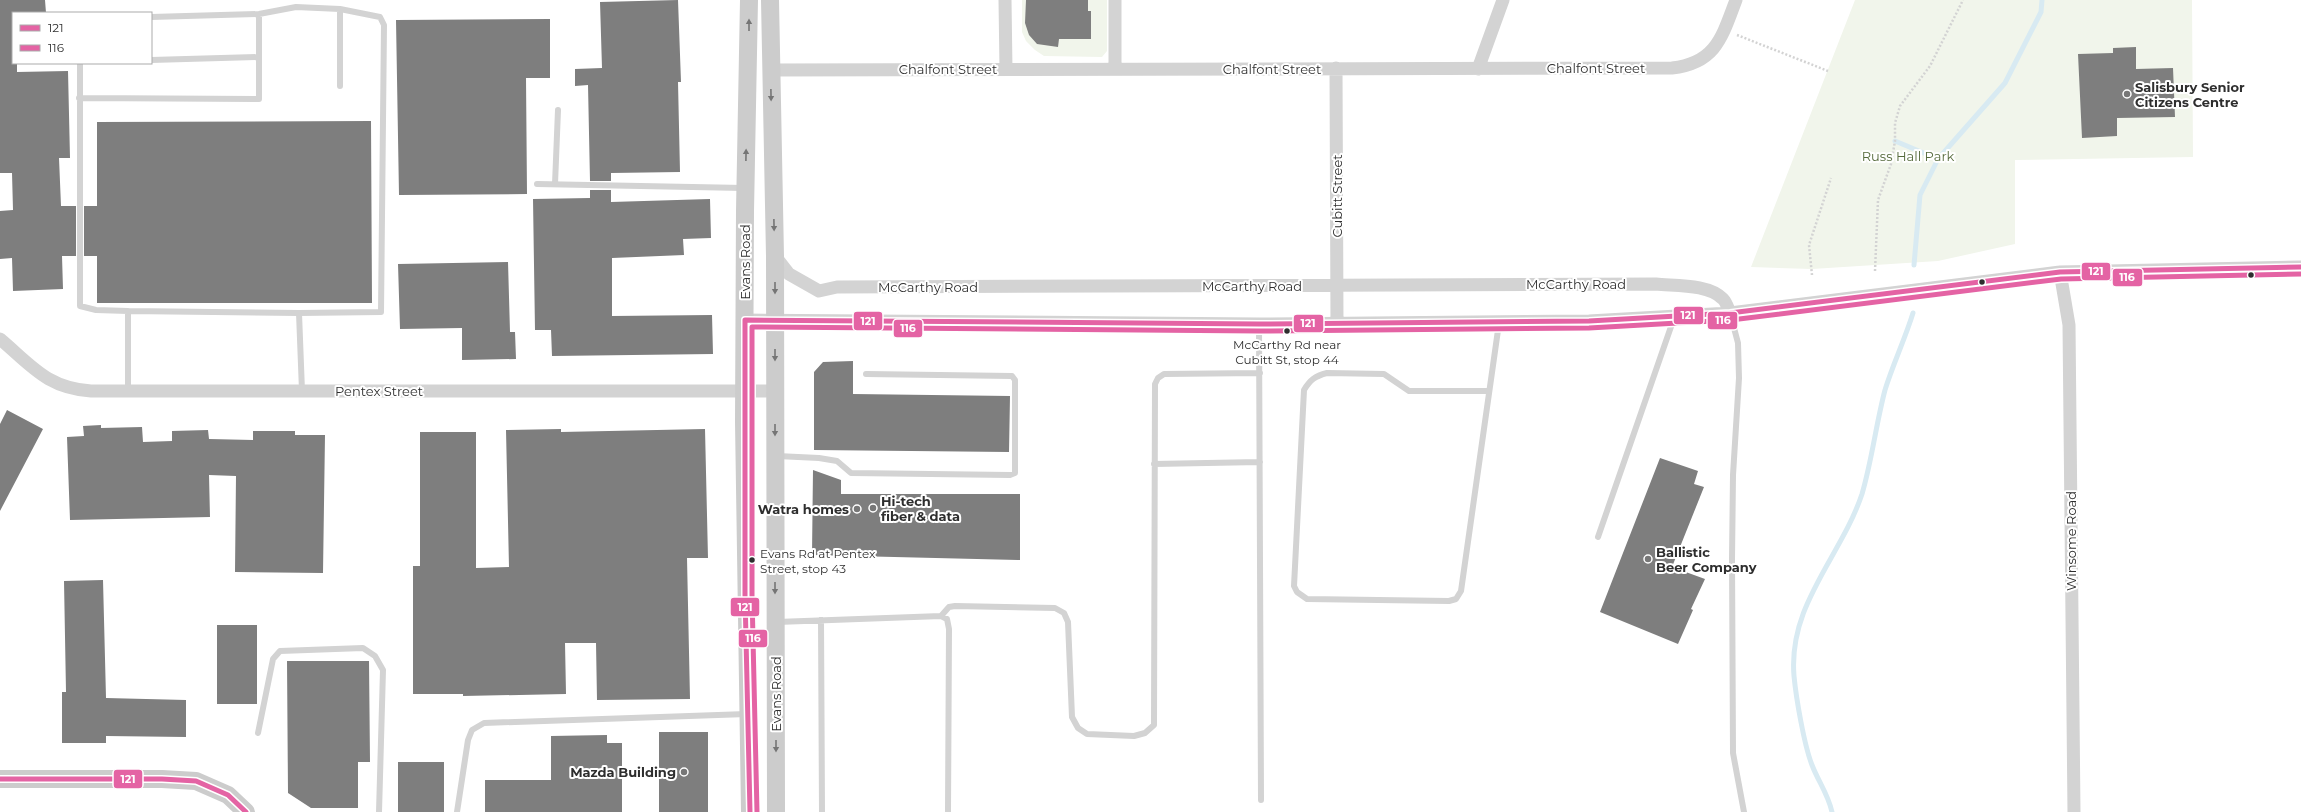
<svg xmlns="http://www.w3.org/2000/svg" width="2301" height="812" font-family="Montserrat,sans-serif">
  <style>
    .green { fill: #f1f5eb }
    .lines { fill: none; stroke-linecap: round; stroke-linejoin: round }
    .stream { stroke: #d8eaf2; stroke-width: 5 }
    .building { fill: #7e7e7e }
    .path { stroke: #d3d3d3; stroke-width: 2.5; stroke-dasharray: 2 2; stroke-linecap: butt }
    .lane { stroke: #d3d3d3; stroke-width: 6 }
    .street { stroke: #d3d3d3; stroke-width: 13 }
    .secondary { stroke: #ccc; stroke-width: 18 }
    .bus-1-casing { stroke: #fff; stroke-width: 8 }
    .bus-2-casing { stroke: #fff; stroke-width: 8 }
    .bus-1 { stroke: #e463a4; stroke-width: 5 }
    .bus-2 { stroke: #e463a4; stroke-width: 5 }
    .oneway { fill: #757575 }
    .poi-dot { fill: #777; stroke: #fff; stroke-width: 1.5 }
    .bus-dot { fill: #2e2e2e; stroke: #fff; stroke-width: 1.5 }
    .labels { text-anchor: middle; dominant-baseline: central; stroke-width: 4; stroke-linejoin: round; paint-order: stroke }
    .bus-label { font-size: 12px; fill: #2e2e2e; stroke: #fff }
    .street-label { font-size: 13px; fill: #2e2e2e; stroke: #fff }
    .poi-label { font-size: 13px; font-weight: bold; fill: #2e2e2e; stroke: #fff; text-anchor: start }
    .park-label { font-size: 13px; fill: #556a3b; stroke: #fff }
    .line-badge { stroke: #fff; stroke-width: 1.5 }
    .badge-label { font-size: 11px; text-anchor: middle; font-weight: bold; fill: #fff }
  </style>
  <rect width="100%" height="100%" fill="#fff"/>
  <!-- green -->
  <path class="green" d="M 1022,0 L 1107,0 L 1107,51 L 1102,57 L 1044,56 L 1035,50 L 1026,41 L 1022,32 Z
    M 1855,0 L 2192,0 L 2193,157 L 2015,160 L 2015,244 L 1938,261 L 1812,269 L 1751,267 Z"/>
  <g class="lines">
    <!-- stream -->
    <path class="stream" d="M 1895,141 L 1938,159
      M 1914,265 L 1920,195 L 1938,159 L 2005,83 L 2041,12 L 2042,0
      M 1832,812 C 1828,794 1818,781 1812,765 C 1804,745 1796,697 1794,676 C 1788,604 1841,557 1862,494 C 1872,460 1876,424 1885,390 C 1893,364 1905,339 1913,313"/>
  </g>
  <!-- building -->
  <path class="building" d="M 0,0 L 45,0 L 46,13 L 13,13 L 13,63 L 17,63 L 17,72 L 68,71 L 70,158 L 59,158 L 61,206 L 76,206 L 76,256 L 62,256 L 63,289 L 13,291 L 12,258 L 0,259 L 0,211 L 13,210 L 12,173 L 0,173 Z
    M 678,0 L 681,82 L 678,82 L 680,172 L 611,173 L 611,181 L 590,181 L 588,85 L 575,86 L 575,69 L 602,68 L 600,2 Z
    M 1026,0 L 1088,0 L 1088,11 L 1091,11 L 1091,39 L 1059,39 L 1058,47 L 1037,44 L 1029,35 L 1025,23 Z
    M 550,19 L 550,78 L 526,78 L 527,194 L 399,195 L 396,20 Z
    M 2136,47 L 2136,69 L 2173,68 L 2175,117 L 2117,118 L 2117,136 L 2082,138 L 2078,54 L 2113,53 L 2113,48 Z
    M 371,121 L 372,303 L 97,303 L 97,256 L 84,256 L 84,206 L 97,206 L 97,122 Z
    M 590,190 L 611,190 L 611,202 L 710,199 L 711,238 L 683,239 L 684,255 L 612,258 L 612,316 L 712,315 L 713,354 L 552,356 L 551,330 L 535,330 L 533,199 L 590,198 Z
    M 508,262 L 510,332 L 515,332 L 516,359 L 462,360 L 462,328 L 400,329 L 398,264 Z
    M 853,361 L 853,394 L 1010,396 L 1009,452 L 814,450 L 814,372 L 823,362 Z
    M 7,410 L 43,429 L 0,511 L 0,424 Z
    M 101,425 L 101,428 L 142,427 L 143,442 L 172,441 L 172,431 L 208,430 L 209,439 L 253,440 L 253,431 L 295,431 L 295,435 L 325,435 L 323,573 L 235,572 L 236,476 L 209,475 L 210,517 L 70,520 L 67,437 L 84,436 L 83,426 Z
    M 561,429 L 561,432 L 705,429 L 708,558 L 687,558 L 690,699 L 597,700 L 596,643 L 565,643 L 566,694 L 463,696 L 463,694 L 413,694 L 413,566 L 420,566 L 420,432 L 476,432 L 476,568 L 509,567 L 506,430 Z
    M 1660,458 L 1698,471 L 1694,484 L 1704,487 L 1672,567 L 1705,579 L 1691,609 L 1693,610 L 1678,644 L 1600,612 Z
    M 813,470 L 841,480 L 841,494 L 1020,494 L 1020,560 L 812,555 Z
    M 103,580 L 106,698 L 186,700 L 186,737 L 106,736 L 106,743 L 62,743 L 62,692 L 66,692 L 64,581 Z
    M 217,625 L 257,625 L 257,704 L 217,704 Z
    M 287,661 L 369,661 L 370,762 L 358,762 L 358,808 L 311,808 L 288,793 Z
    M 659,732 L 708,732 L 708,812 L 659,812 Z
    M 607,735 L 607,743 L 622,743 L 622,812 L 485,812 L 485,780 L 551,780 L 551,736 Z
    M 398,762 L 444,762 L 444,812 L 398,812 Z"/>
  <g class="lines">
    <!-- path -->
    <path class="path" d="M 1737,35 L 1828,71
      M 1875,271 L 1878,200 L 1891,164 L 1895,141 L 1895,123 L 1900,106 L 1930,66 L 1963,0
      M 1812,275 L 1809,245 L 1831,178"/>
    <!-- lane -->
    <path class="lane" d="M 151,17 L 259,14 L 296,7 L 340,9 L 380,17 L 384,25 L 381,312 L 299,313 L 302,391
      M 151,60 L 259,57
      M 80,63 L 80,306 L 96,310 L 128,311 L 128,391
      M 340,86 L 340,9
      M 79,98 L 259,99 L 259,14
      M 537,184 L 744,188
      M 555,184 L 558,110
      M 128,311 L 299,313
      M 1730,313 L 1738,343 L 1739,378 L 1733,475 L 1732,559 L 1733,753 L 1744,812
      M 1259,324 L 1261,800
      M 1488,391 L 1409,391 L 1384,374 L 1327,373 C 1315,376 1310,380 1304,390 L 1294,586 L 1297,592 L 1307,599 L 1449,601 L 1456,599 L 1461,591 L 1499,323
      M 777,456 L 819,458 L 837,461 L 851,473 L 1010,475 L 1015,473 L 1015,380 L 1012,376 L 866,374
      M 1154,464 L 1260,462
      M 1598,537 L 1674,318
      M 941,616 L 949,607 L 955,606 L 1055,608 L 1064,613 L 1068,622 L 1072,717 L 1078,728 L 1087,734 L 1134,736 L 1145,733 L 1154,725 L 1155,384 L 1158,378 L 1164,374 L 1260,373
      M 821,620 L 822,812
      M 777,622 L 941,616 L 947,619 L 949,629 L 948,812
      M 258,733 L 273,659 L 280,651 L 363,648 L 375,656 L 383,670 L 379,812
      M 457,812 L 468,740 L 472,730 L 484,723 L 747,714"/>
    <!-- street -->
    <path class="street" d="M 1005,0 L 1006,69
      M 1336,68 L 1337,324
      M 1115,69 L 1115,0
      M 1478,69 L 1503,0
      M 771,70 L 1672,68 C 1716,63 1722,37 1736,0
      M 775,256 L 789,274 L 819,291 L 837,287 L 1656,284 C 1676,286 1709,284 1723,299 C 1727,303 1728,309 1730,313
      M 2060,272 L 2069,325 L 2074,812
      M 745,320 L 1259,324 L 1589,321 L 1730,313 L 2060,272 L 2301,267
      M 0,339 C 32,366 47,388 91,391 L 775,391"/>
    <!-- secondary -->
    <path class="secondary" d="M 749,0 L 745,211 L 744,422 L 750,812
      M 770,0 L 775,256 L 776,812
      M 0,779 L 162,779 L 196,781 L 228,795 L 246,812"/>
    <defs>
      <path id="bus-1" d="M 0,779 L 162,779 L 196,781 L 228,795 L 246,812
        M 750,812 L 745,595 L 745,320 L 1259,324 L 1589,321 L 1730,313 L 2060,272 L 2301,267"/>
      <path id="bus-2" d="M 757,812 L 752,595 L 752,327 L 1259,331 L 1589,328 L 1731,320 L 2061,279 L 2301,274"/>
    </defs>
    <!-- bus-1 casing -->
    <use href="#bus-1" class="bus-1-casing"/>
    <!-- bus-2 casing -->
    <use href="#bus-2" class="bus-2-casing"/>
    <!-- bus-1 -->
    <use href="#bus-1" class="bus-1"/>
    <!-- bus-2 -->
    <use href="#bus-2" class="bus-2"/>
  </g>
  <!-- one-way arrows -->
  <defs><path id="oneway-solid" d="M-6-.8H1V-3.2L6.5 0L1 3.2V.8H-6Z"/></defs>
  <g class="oneway">
    <use href="#oneway-solid" transform="translate(749 25) rotate(-90)"/>
    <use href="#oneway-solid" transform="translate(771 95) rotate(89)"/>
    <use href="#oneway-solid" transform="translate(746 155) rotate(-89)"/>
    <use href="#oneway-solid" transform="translate(774 225) rotate(89)"/>
    <use href="#oneway-solid" transform="translate(775 288) rotate(90)"/>
    <use href="#oneway-solid" transform="translate(775 355) rotate(90)"/>
    <use href="#oneway-solid" transform="translate(775 430) rotate(90)"/>
    <use href="#oneway-solid" transform="translate(775 588) rotate(90)"/>
    <use href="#oneway-solid" transform="translate(776 746) rotate(90)"/>
  </g>
  <!-- markers -->
  <g class="poi-dot">
    <circle cx="2127" cy="94" r="4"/>
    <circle cx="873" cy="508" r="4"/>
    <circle cx="857" cy="509" r="4"/>
    <circle cx="1648" cy="559" r="4"/>
    <circle cx="684" cy="772" r="4"/>
  </g>
  <g class="bus-dot">
    <circle cx="2251" cy="275" r="3.5"/>
    <circle cx="1982" cy="282" r="3.5"/>
    <circle cx="1287" cy="331" r="3.5"/>
    <circle cx="752" cy="560" r="3.5"/>
  </g>
  <g class="labels">
    <!-- bus labels -->
    <g class="bus-label">
      <text x="1287" y="344">McCarthy Rd near<tspan x="1287" dy="15">Cubitt St, stop 44</tspan></text>
      <text x="760" y="553" text-anchor="start">Evans Rd at Pentex<tspan x="760" dy="15">Street, stop 43</tspan></text>
    </g>
    <!-- street labels -->
    <g class="street-label">
      <text x="1596" y="68">Chalfont Street</text>
      <text x="948" y="69">Chalfont Street</text>
      <text x="1272" y="69">Chalfont Street</text>
      <text transform="translate(1337 196) rotate(-90)">Cubitt Street</text>
      <text transform="translate(745 262) rotate(-90)">Evans Road</text>
      <text x="1576" y="284">McCarthy Road</text>
      <text x="1252" y="286">McCarthy Road</text>
      <text x="928" y="287">McCarthy Road</text>
      <text x="379" y="391">Pentex Street</text>
      <text transform="translate(2071 541) rotate(-90)">Winsome Road</text>
      <text transform="translate(776 694) rotate(-90)">Evans Road</text>
    </g>
    <!-- poi labels -->
    <g class="poi-label">
      <text x="2135" y="87">Salisbury Senior<tspan x="2135" dy="15">Citizens Centre</tspan></text>
      <text x="881" y="501">Hi-tech<tspan x="881" dy="15">fiber &amp; data</tspan></text>
      <text x="849" y="509" text-anchor="end">Watra homes</text>
      <text x="1656" y="552">Ballistic<tspan x="1656" dy="15">Beer Company</tspan></text>
      <text x="676" y="772" text-anchor="end">Mazda Building</text>
    </g>
    <!-- park labels -->
    <g class="park-label">
      <text x="1908" y="156">Russ Hall Park</text>
    </g>
  </g>
  <g class="line-badge">
    <rect x="2081" y="262" width="30" height="19" rx="4" fill="#e463a4"/>
    <rect x="2112" y="268" width="31" height="19" rx="4" fill="#e463a4"/>
    <rect x="1673" y="306" width="31" height="19" rx="4" fill="#e463a4"/>
    <rect x="1707" y="311" width="31" height="19" rx="4" fill="#e463a4"/>
    <rect x="853" y="311" width="30" height="20" rx="4" fill="#e463a4"/>
    <rect x="1293" y="314" width="31" height="19" rx="4" fill="#e463a4"/>
    <rect x="893" y="319" width="30" height="19" rx="4" fill="#e463a4"/>
    <rect x="730" y="597" width="30" height="20" rx="4" fill="#e463a4"/>
    <rect x="738" y="629" width="30" height="19" rx="4" fill="#e463a4"/>
    <rect x="113" y="769" width="30" height="20" rx="4" fill="#e463a4"/>
  </g>
  <g class="badge-label">
    <text x="2096" y="275">121</text>
    <text x="2127" y="281">116</text>
    <text x="1688" y="319">121</text>
    <text x="1723" y="324">116</text>
    <text x="868" y="325">121</text>
    <text x="1308" y="327">121</text>
    <text x="908" y="332">116</text>
    <text x="745" y="611">121</text>
    <text x="753" y="642">116</text>
    <text x="128" y="783">121</text>
  </g>
  <!-- legend -->
  <rect x="12" y="12" width="140" height="52" fill="#ffffff" stroke="#ababab"/>
  <rect x="20" y="25" width="20" height="6" fill="#e463a4" stroke="#ababab"/>
  <text x="48" y="32" font-size="12" fill="#2e2e2e">121</text>
  <rect x="20" y="45" width="20" height="6" fill="#e463a4" stroke="#ababab"/>
  <text x="48" y="52" font-size="12" fill="#2e2e2e">116</text>
</svg>
